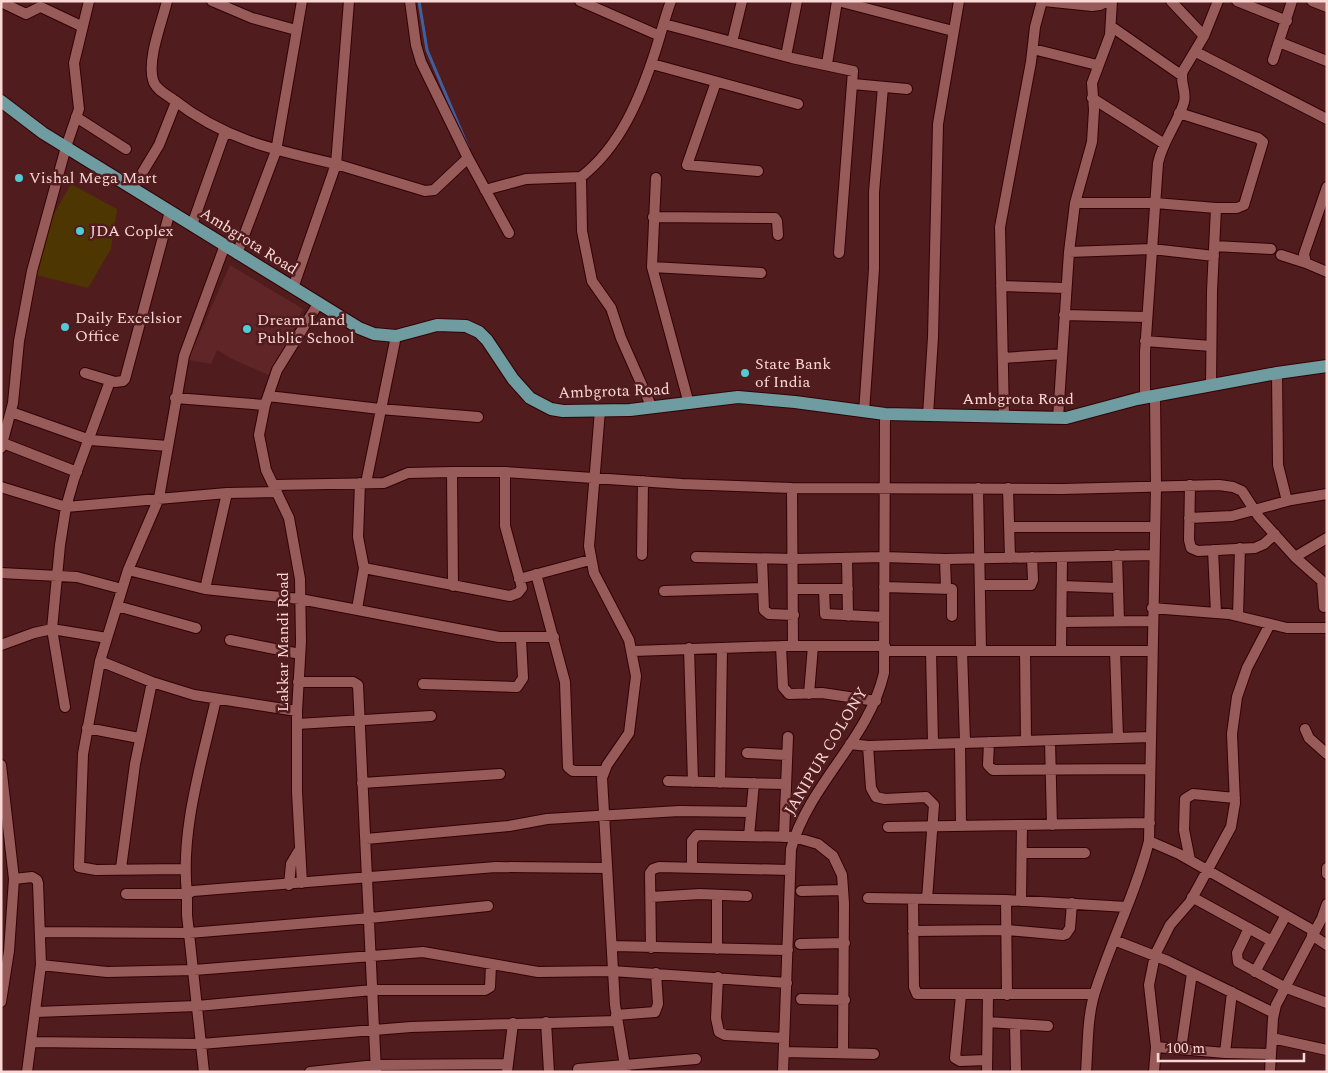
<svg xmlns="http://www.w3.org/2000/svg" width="1328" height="1073" font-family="Spectral,serif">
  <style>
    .built { fill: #602527 }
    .garden { fill: #4d3602 }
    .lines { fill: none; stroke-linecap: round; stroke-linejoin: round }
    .stream { stroke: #3e609e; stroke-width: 3 }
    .minor-casing { stroke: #330206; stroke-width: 12 }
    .primary-casing { stroke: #330206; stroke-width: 14 }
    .minor { stroke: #975b5a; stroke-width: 10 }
    .primary { stroke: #6f9ca0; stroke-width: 12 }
    .poi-dot { fill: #51ccd4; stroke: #501c1d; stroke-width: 2 }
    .labels { text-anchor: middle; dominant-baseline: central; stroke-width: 5; stroke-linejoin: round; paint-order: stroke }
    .poi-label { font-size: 16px; fill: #fbd7d5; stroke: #501c1d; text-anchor: start }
    .street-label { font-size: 16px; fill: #fbd7d5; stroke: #501c1d }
  </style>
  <rect width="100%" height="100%" fill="#501c1d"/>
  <!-- built -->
  <path class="built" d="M 230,265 L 303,309 L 271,376 L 234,360 L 217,350 L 211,364 L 188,360 Z"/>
  <!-- garden -->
  <path class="garden" d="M 71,184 L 117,209 L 111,249 L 88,288 L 36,275 L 48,224 Z"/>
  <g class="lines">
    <!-- stream -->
    <path class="stream" d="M 419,1 L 427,50 L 468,147"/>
    <defs>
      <path id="minor" d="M 167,1 C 162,22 147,59 153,80 C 155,89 167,95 174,100 C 225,140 275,150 336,164 L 349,1
        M 212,1 L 252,18 L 296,30
        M 410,1 L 416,45 L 421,62 L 468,158 L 509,233
        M 580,1 L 660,36
        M 838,1 L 953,31
        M 1044,1 L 1092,6 L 1100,5 L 1108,1
        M 1171,1 L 1204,36
        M 1237,1 L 1287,21
        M 1312,1 L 1327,7
        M 1,2 L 26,14 L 40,7 L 43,8 L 81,26
        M 664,24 L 792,58 L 853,71 L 839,253
        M 1112,27 L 1181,75
        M 732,42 L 742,1
        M 1279,42 L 1327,61
        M 1033,49 L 1097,65
        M 1196,52 L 1327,119
        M 786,56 L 797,1
        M 1273,60 L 1292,1
        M 652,64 L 798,104
        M 827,64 L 837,1
        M 716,82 L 687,165 L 758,171
        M 853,84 L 907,89
        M 1092,98 L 1163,143
        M 1179,113 L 1258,138 L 1263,142 L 1244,205 L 1237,208 L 1216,208 L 1212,291 L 1211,385
        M 76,117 L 126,149
        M 581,177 C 621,146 641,96 656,49 C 661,33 665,17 671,1
        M 656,178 L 652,267 L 689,404
        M 1327,187 L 1304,254 L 1306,263 L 1327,272
        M 133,188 L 159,145 L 176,102
        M 485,190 L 526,179 L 581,177 L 582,231 L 592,281 L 611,308 L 621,338 L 652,408
        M 1075,203 L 1155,203 L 1216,208
        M 653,217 L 775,218 L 777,221 L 778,235
        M 192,225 L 225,132
        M 1214,246 L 1271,249
        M 1069,252 L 1152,249 L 1214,256
        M 237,254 L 276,151 L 302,1
        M 1281,255 L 1306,263
        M 652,267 L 761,273
        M 1001,286 L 1066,288
        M 293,288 L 336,164 L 425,191 L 434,190 L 468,158
        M 1064,315 L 1147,317
        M 1145,341 L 1211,346
        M 1003,358 L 1062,354
        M 85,373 L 115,382 L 123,381 L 125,379 L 170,211
        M 1277,373 L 1278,465 L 1287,501
        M 268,396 L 380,409 L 478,417
        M 175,398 L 265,405
        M 1145,398 L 1145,352 L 1158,163 C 1163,140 1178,123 1184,102 C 1187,91 1179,81 1183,71 L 1204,36 L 1218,1
        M 600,410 L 589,546 L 594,573 L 629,640 L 636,676 L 629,733 L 607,765 L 602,778 L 615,1005 L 626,1072
        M 11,412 L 90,440 L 168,446
        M 864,412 L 874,269 L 874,192 L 883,87
        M 928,415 L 933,337 L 938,124 L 959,1
        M 1004,416 L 1000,227 L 1031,62 L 1035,27 L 1042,1
        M 1058,418 L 1069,252 L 1075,203 L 1092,142 L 1094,110 L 1092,83 L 1110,35 L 1112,1
        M 3,443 L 77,472
        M 1,448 L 13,403 L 19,341 L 32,271 L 66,147 L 79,109 L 74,63 L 89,1
        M 452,472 L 453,586
        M 366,483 L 396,336
        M 274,485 L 384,483 L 408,473 L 452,472 L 505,472 L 682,484 L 792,488 L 1062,489 L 1219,485 L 1233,487 L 1242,491 L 1259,517 L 1295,557 L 1322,581 L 1324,607
        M 1190,485 L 1189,540 L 1191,548 L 1198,551 L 1255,548 L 1264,544 L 1275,534
        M 1,487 L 66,507 L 227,493 L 277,492
        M 792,488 L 793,646
        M 978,488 L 981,651
        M 1008,488 L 1010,558
        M 1189,518 L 1232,516 L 1291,500 L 1327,494
        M 1009,527 L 1155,527
        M 1213,550 L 1216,613
        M 642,555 L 643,481
        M 1117,555 L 1119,621
        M 696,557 L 794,559 L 884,557 L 945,559 L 1154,555
        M 1295,557 L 1327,538
        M 847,558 L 848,616
        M 762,559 L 764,610 L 769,614 L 794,615
        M 945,559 L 946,588
        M 364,568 L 510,596 L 518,593 L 522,588 L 505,526 L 505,472
        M 128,570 L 205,589 L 300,599 L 499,637 L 554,637
        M 1,573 L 77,577 L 122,589
        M 536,574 L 565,682 L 568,767 L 573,771 L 603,771
        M 519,579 L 590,560
        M 981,585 L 1031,585 L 1033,580 L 1032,557
        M 1062,586 L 1118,588
        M 884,587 L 952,589 L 952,616
        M 205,589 L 227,493
        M 794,589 L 848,589
        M 824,589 L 825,614 L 884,617
        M 664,591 L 763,588
        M 117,606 L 196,628
        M 1152,608 L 1229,614 L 1287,628 L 1327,628
        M 357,609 L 364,568 L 358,537 L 360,483
        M 1238,616 L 1240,548
        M 1062,622 L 1152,621
        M 230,640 L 300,654
        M 1,645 L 34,633 L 52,629 L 107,638
        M 781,646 L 783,687 L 789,694 L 822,693 L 876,701
        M 689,648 L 693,782
        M 633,651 L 781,646 L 885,646
        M 885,651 L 1151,651
        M 931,651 L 933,743
        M 962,651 L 965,742
        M 1025,651 L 1026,741
        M 1061,651 L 1062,557
        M 1115,651 L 1118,738
        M 100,661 L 152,682 L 194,695 L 297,711
        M 298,682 L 353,682 L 358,685 L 376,1072
        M 423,684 L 517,687 L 523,678 L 521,639
        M 809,694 L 813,646
        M 65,707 L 52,629 L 60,545 L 66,507 L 74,479 L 110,381
        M 297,724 L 431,716
        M 87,728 L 139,738
        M 1305,729 L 1309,738 L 1327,754
        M 1050,741 L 1052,825
        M 989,742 L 988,765 L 993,770 L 1150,769
        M 960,743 L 961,826
        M 850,744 L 868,746 L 1149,737
        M 868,746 L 871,788 L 876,797 L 885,799 L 926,797 L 934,805 L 927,899
        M 747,753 L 787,755
        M 1,765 L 14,879 L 32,877 L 37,880 L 38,883 L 41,965 L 27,1072
        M 668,781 L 786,784
        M 362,783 L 500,774
        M 720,783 L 722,648
        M 888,827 L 1150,823
        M 749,836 L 754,783
        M 784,837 L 788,737
        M 366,839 L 509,826 L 547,819 L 679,811 L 751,812
        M 1149,841 L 1179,854 L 1314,931
        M 1022,853 L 1085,853
        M 1190,860 L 1184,830 L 1185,799 L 1193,794 L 1235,798
        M 692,866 L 692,841 L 697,835 L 794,837 L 818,844 L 833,856 L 842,875 L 844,903 L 843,1053
        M 121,868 L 135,764 L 152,682
        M 1327,868 L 1327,874
        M 185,869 L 96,870 L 79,867 L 83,754 L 100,661 L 128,570 L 159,498 L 184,356 L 225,245
        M 302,883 L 297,792 L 297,711 L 301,642 L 300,579 L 289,518 L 266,470 L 259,435 L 265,405 L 277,370 L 318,304
        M 289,885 L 291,864 L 298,852
        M 801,891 L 843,890
        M 126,894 L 187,894 C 180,830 202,762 216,699
        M 717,895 L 717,949
        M 651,897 L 700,894 L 747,896
        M 1192,897 L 1272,941
        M 868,898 L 1006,900 L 1127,907
        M 913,899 L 914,987 L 917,994 L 1094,994
        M 1006,900 L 1007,995
        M 1021,901 L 1022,825
        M 1249,928 L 1237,953 L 1238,962 L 1284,987 L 1327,1003
        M 913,931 L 1007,930 L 1063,935 L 1066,934 L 1070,928 L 1072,903
        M 41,932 L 189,933 L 370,918 L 488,906
        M 1312,935 L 1327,945
        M 1114,940 L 1168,961 L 1274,1013
        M 800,944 L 845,943
        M 613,946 L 788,950
        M 651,948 L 650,873 L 653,869 L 659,867 L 790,870
        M 41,965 L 107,972 L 194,970 L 423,952 L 538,972 L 612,971 L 787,983
        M 1255,972 L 1286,915
        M 718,977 L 716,1018 L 719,1032 L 725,1035 L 784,1038
        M 961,995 L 955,1058 L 960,1061 L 987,1060
        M 801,999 L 845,1000
        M 1,1002 L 9,951 L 14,879
        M 36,1012 L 197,1006 L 373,990 L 485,990 L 490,987 L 491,965
        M 616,1015 L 655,1012 L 658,1004 L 656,973
        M 546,1022 L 549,1072
        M 988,1022 L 1048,1026
        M 1015,1024 L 1016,1072
        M 1272,1038 L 1327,1050
        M 31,1042 L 201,1044 L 411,1027 L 617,1021
        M 1156,1047 L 1225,1053 L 1271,1054
        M 1181,1049 L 1192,973
        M 784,1052 L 874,1054
        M 1225,1053 L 1232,992
        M 578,1069 L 696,1059
        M 204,1072 L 187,915 L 187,894 L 193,891 L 496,867 L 607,868
        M 310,1072 L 376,1065 L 508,1064
        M 507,1072 L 513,1023
        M 783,1072 L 791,849 C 809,784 869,739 884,673 L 885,414
        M 987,1072 L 988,995
        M 1086,1072 C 1088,1046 1087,1017 1095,992 C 1111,941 1136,893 1149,841 L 1156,487 L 1155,396
        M 1154,1072 L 1156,1047 L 1149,985 L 1155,955 L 1170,925 L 1190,902 L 1231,827 L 1235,803 L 1232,734 L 1237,697 L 1247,668 L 1270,624
        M 1270,1072 L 1273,1018 L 1276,1005 L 1322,918 L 1327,904"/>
      <path id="primary" d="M 1,101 L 43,133 L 359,328 L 374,334 L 396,336 L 437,325 L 466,326 L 479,332 L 487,340 L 513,379 L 530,398 L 551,409 L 563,411 L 630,410 L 738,397 L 795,402 L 885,414 L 1066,418 L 1137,399 L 1277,373 L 1327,366"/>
    </defs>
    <!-- minor casing -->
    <use href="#minor" class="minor-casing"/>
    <!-- primary casing -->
    <use href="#primary" class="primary-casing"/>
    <!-- minor -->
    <use href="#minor" class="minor"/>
    <!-- primary -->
    <use href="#primary" class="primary"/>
  </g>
  <!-- markers -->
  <g class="poi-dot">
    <circle cx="19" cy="178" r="5"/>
    <circle cx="80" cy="231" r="5"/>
    <circle cx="65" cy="327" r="5"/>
    <circle cx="247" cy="329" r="5"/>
    <circle cx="745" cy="373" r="5"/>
  </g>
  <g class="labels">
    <!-- poi labels -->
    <g class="poi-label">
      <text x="29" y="178">Vishal Mega Mart</text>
      <text x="90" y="231">JDA Coplex</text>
      <text x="75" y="318">Daily Excelsior<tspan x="75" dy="18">Office</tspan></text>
      <text x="257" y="320">Dream Land<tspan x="257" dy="18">Public School</tspan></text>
      <text x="755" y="364">State Bank<tspan x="755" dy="18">of India</tspan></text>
    </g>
    <!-- street labels -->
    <g class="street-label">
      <text transform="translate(249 241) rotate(32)">Ambgrota Road</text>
      <text transform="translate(614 391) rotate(-2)">Ambgrota Road</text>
      <text x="1018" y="399">Ambgrota Road</text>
      <text transform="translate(283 642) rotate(-90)">Lakkar Mandi Road</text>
      <text transform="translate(826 751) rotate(-59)">JANIPUR COLONY</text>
    </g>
  </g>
  <!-- border -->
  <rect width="1328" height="1073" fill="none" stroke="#fbd7d5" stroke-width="5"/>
  <!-- scale -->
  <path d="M1158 1053v8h146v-8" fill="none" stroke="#fbd7d5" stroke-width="2.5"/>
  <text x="1166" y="1053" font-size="15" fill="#fbd7d5" stroke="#501c1d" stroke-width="4" paint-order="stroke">100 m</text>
</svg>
